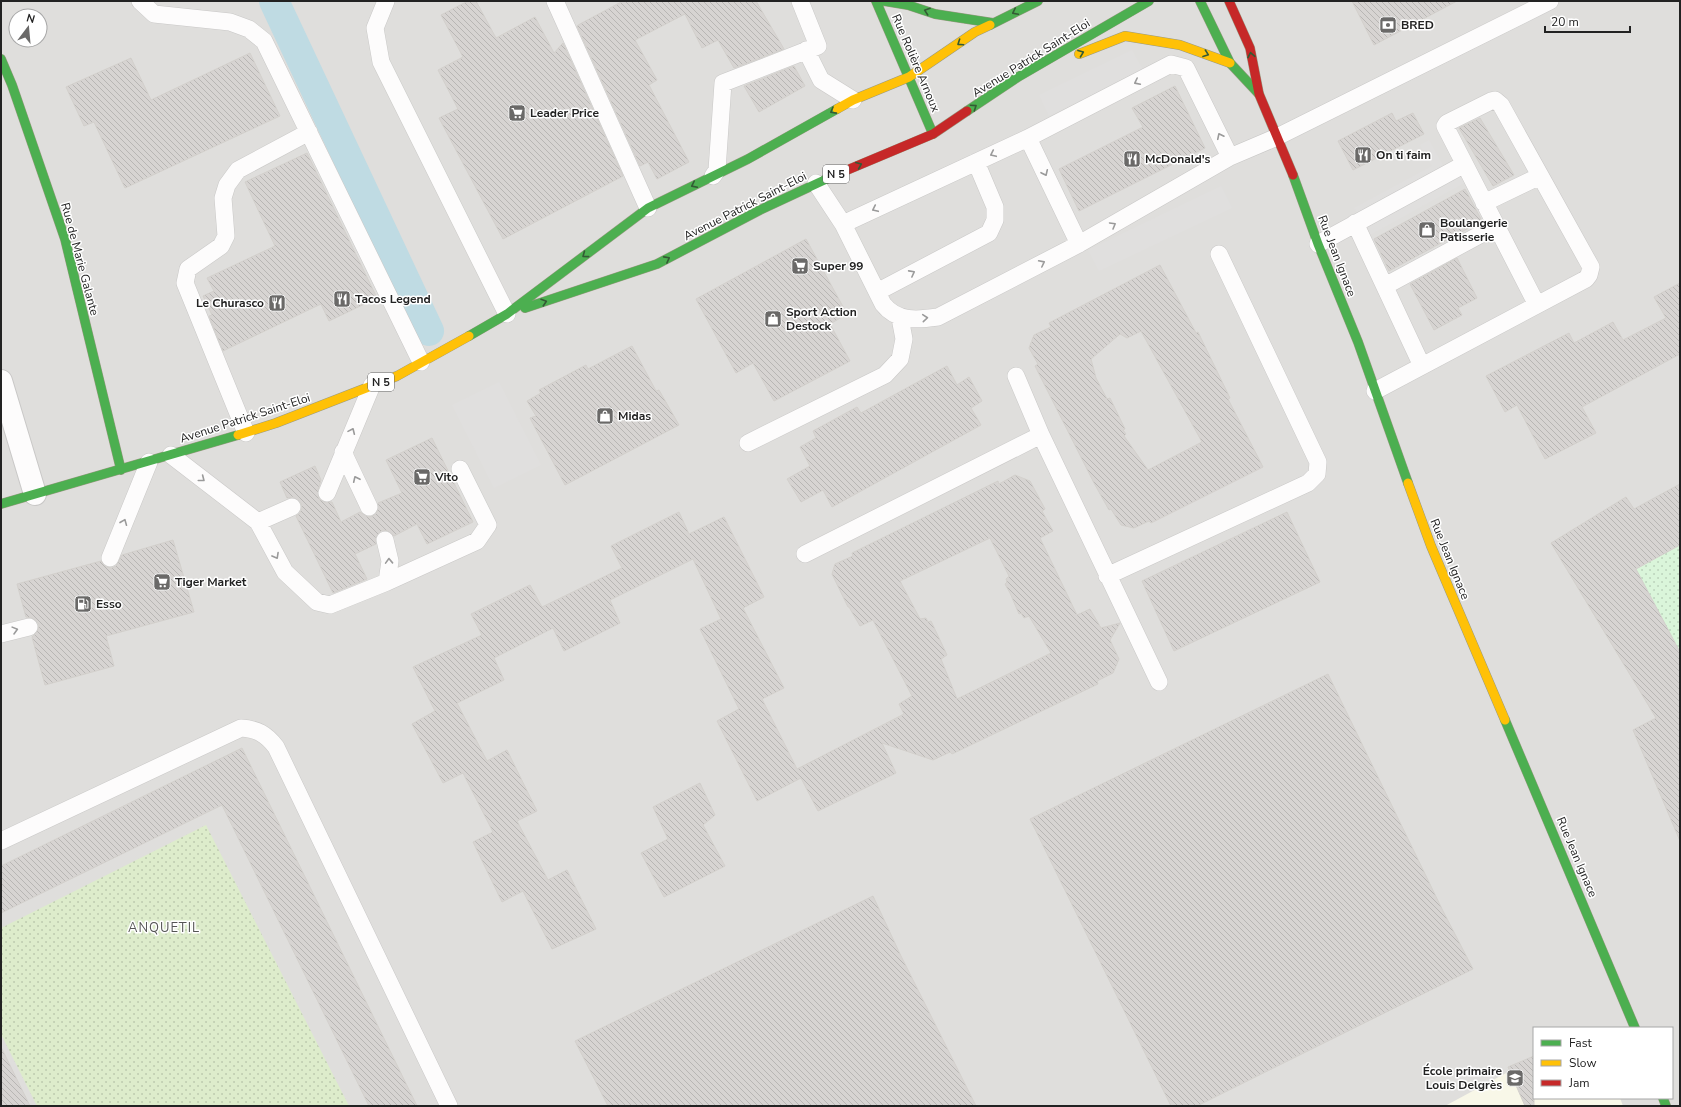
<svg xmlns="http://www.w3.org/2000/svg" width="1681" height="1107" font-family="'Nunito Sans',sans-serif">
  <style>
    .residential { fill: #dfdedc; fill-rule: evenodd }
    .education { fill: #f8f7e8 }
    .grass { fill: url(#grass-dots) }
    .park { fill: url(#park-dots) }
    .parking { fill: #e0dfde }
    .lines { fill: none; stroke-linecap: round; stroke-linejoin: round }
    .canal { stroke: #bfdbe3; stroke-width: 30 }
    .building { fill: url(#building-back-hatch); stroke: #d3d0cc; fill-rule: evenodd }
    .lane-casing { stroke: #c9c8c7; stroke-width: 18 }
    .street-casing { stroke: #c9c8c7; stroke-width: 24 }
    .fast-casing { stroke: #999a82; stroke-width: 10 }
    .slow-casing { stroke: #999a82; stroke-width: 10 }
    .jam-casing { stroke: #999a82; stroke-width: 10 }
    .lane { stroke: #fdfcfc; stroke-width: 17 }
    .street { stroke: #fdfcfc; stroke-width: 22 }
    .fast { stroke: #4caf50; stroke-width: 9 }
    .slow { stroke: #ffc107; stroke-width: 9 }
    .jam { stroke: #c62828; stroke-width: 9 }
    .oneway { stroke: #335a34 }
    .oneway2 { stroke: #9a9a9a }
    .labels { text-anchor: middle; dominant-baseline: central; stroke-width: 3; stroke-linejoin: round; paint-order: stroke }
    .shield { fill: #fff; stroke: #646464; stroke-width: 1 }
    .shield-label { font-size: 11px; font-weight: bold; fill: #222 }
    .poi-label { font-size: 12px; font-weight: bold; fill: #222; stroke: #fff; text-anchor: start }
    .street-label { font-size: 12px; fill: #222; stroke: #fff }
    .neighbourhood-label { font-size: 13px; letter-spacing: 1px; fill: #555; stroke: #fff }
  </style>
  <defs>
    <pattern id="grass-dots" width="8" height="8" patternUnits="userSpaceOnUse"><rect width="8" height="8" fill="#ddeccb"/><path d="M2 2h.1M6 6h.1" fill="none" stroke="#bdcaae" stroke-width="1.8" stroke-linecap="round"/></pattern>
    <pattern id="park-dots" width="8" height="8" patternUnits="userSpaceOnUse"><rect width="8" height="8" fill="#daf5da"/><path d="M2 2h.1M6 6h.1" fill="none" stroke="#bbd2bb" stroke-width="1.8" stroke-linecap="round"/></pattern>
    <pattern id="building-back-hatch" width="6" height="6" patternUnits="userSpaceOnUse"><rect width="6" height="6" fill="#d7d4d2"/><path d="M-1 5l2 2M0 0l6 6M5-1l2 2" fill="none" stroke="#b8b6b4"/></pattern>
  </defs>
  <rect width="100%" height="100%" fill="#f0eeeb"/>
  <!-- residential -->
  <path class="residential" d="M 1,1 L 1680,1 L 1680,1106 L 1,1106 ZM 16,16 L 40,16 L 40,40 L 16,40 ZM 1534,1028 L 1672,1028 L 1672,1098 L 1534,1098 Z"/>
  <!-- education -->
  <path class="education" d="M 1534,1058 L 1534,1098 L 1620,1098 L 1623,1106 L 1445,1106 Z"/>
  <!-- grass -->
  <path class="grass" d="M 206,825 L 349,1106 L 37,1106 L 1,1034 L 1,928 Z"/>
  <!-- park -->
  <path class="park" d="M 1680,545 L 1680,652 L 1636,569 Z"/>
  <!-- parking -->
  <path class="parking" d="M 1132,50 L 1143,70 L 1049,116 L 1039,95 Z
    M 1429,140 L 1446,171 L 1360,218 L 1354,208 L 1432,166 L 1420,145 Z
    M 1460,171 L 1466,182 L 1370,235 L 1364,223 Z
    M 1221,186 L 1232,208 L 1099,271 L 1088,250 Z
    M 499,382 L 541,465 L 494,488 L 452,405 Z"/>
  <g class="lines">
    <!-- canal -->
    <path class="canal" d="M 274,1 L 429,331"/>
  </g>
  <!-- building -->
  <path class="building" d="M 468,1 L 476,1 L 496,38 L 535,17 L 554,53 L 563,43 L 623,176 L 503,239 L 439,118 L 458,109 L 438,70 L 463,57 L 441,15 Z
    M 623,1 L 756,1 L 784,49 L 734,68 L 718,40 L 702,48 L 685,14 L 635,40 L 657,80 L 649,85 L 689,162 L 657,179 L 648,162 L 640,166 L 577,26 L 580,24 Z
    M 1352,1 L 1457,1 L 1374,45 Z
    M 250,53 L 280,116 L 125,188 L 94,122 L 84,126 L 66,87 L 131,58 L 151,100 Z
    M 794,66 L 805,86 L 759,112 L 744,86 Z
    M 1175,86 L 1205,148 L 1079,211 L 1059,169 L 1143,127 L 1132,108 Z
    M 1392,113 L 1396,121 L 1413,113 L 1424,134 L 1353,170 L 1338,141 Z
    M 1480,118 L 1514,175 L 1493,186 L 1459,128 Z
    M 307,153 L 377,298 L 329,321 L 321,304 L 223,351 L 209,316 L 212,315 L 203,296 L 214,291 L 207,278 L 275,246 L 245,182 Z
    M 1465,189 L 1482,221 L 1389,271 L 1374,239 Z
    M 806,239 L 847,314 L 830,324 L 850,361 L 774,401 L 753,363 L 736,373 L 696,299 Z
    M 1457,258 L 1477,298 L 1458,308 L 1462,315 L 1434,330 L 1410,284 Z
    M 1160,265 L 1196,333 L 1198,332 L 1230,398 L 1228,399 L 1263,467 L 1151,523 L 1149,521 L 1134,528 L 1121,525 L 1111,509 L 1109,510 L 1094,483 L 1035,366 L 1038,364 L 1029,348 L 1034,335 L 1051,327 L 1049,323 ZM 1141,331 L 1202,442 L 1148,470 L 1124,436 L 1126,434 L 1123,430 L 1125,429 L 1110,398 L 1107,399 L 1096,378 L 1091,359 L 1120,334 L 1127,338 Z
    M 1680,283 L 1680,354 L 1582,407 L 1596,433 L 1545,459 L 1517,405 L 1505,412 L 1486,376 L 1569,333 L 1574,343 L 1613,322 L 1623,340 L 1666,318 L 1654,297 Z
    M 632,346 L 656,391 L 659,390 L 679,425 L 565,485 L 530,418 L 536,416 L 527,401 L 541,393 L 539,390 L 586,365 L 588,369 Z
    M 947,366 L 957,385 L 969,377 L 982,401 L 971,408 L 981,425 L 832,507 L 823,490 L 801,502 L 787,479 L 810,466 L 800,447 L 816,438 L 813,431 L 857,407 L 861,413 Z
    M 432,438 L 473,522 L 427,544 L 417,524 L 394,536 L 388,531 L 382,530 L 376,537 L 376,544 L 355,554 L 367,579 L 333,593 L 296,516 L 300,513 L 302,508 L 301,503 L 293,497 L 287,498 L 280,482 L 315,466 L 321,480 L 318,490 L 319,499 L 324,502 L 332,502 L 341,522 L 360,512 L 368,517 L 373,516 L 377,512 L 378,503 L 402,493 L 386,460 Z
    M 1015,475 L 1030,481 L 1045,509 L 1042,511 L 1053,531 L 1040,538 L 1077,615 L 1090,609 L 1101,628 L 1120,623 L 1110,640 L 1119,659 L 1113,673 L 1097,681 L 1098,684 L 952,754 L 950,752 L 933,760 L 882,743 L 896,773 L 818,811 L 801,778 L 757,801 L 717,721 L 739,709 L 700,629 L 721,619 L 693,559 L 610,600 L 620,623 L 564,651 L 553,628 L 494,658 L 504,680 L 457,703 L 487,761 L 507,750 L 537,811 L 517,821 L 548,880 L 567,870 L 596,929 L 552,949 L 523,891 L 502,902 L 473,842 L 493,832 L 463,773 L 443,783 L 412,724 L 435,711 L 413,667 L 482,635 L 471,614 L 530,585 L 542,607 L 622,568 L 611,546 L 679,512 L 689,534 L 724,517 L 764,597 L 743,608 L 784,688 L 762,699 L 797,769 L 904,714 L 899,704 L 912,696 L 873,620 L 860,626 L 849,607 L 848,607 L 832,574 L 835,564 L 853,556 L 852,553 L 998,481 L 999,484 ZM 990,538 L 1009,576 L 1006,579 L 1007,582 L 1005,584 L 1010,593 L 1019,614 L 1021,613 L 1024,618 L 1029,616 L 1051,653 L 957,699 L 941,659 L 947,655 L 931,621 L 928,622 L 926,618 L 920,619 L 900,581 Z
    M 1680,484 L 1680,545 L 1636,569 L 1680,652 L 1680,841 L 1633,730 L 1656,718 L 1551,543 L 1626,497 L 1634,509 Z
    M 1287,512 L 1320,582 L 1174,651 L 1142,581 Z
    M 173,540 L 194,612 L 106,636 L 114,666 L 45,685 L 32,637 L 38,630 L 39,624 L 32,618 L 26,617 L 17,584 L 101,561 L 106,567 L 112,568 L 116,566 L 122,555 Z
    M 1328,674 L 1443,911 L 1473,969 L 1197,1106 L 1171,1106 L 1030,819 Z
    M 242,748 L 417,1106 L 369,1106 L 222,805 L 1,913 L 1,866 Z
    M 700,783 L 715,815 L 703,825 L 725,866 L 664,897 L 641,853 L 668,839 L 653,807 Z
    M 873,896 L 900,954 L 976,1106 L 608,1106 L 575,1041 Z
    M 1,1047 L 30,1106 L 1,1106 Z
    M 1534,1056 L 1534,1106 L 1525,1106 L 1508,1067 Z"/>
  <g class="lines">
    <defs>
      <path id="lane" d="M 140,1 L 154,14 L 230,22 L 249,29 L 264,41 L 421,362
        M 386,1 L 375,28 L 381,62 L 507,314
        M 555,1 L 648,208
        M 806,50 L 821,80 L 853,100
        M 1028,138 L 1079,244
        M 1230,157 L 1277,137 L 1550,1
        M 713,176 L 717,170 L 723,83 L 818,46 L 800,1
        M 816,183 L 843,224 L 883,304 C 897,322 917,320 938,317 L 1079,244 L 1230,157 L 1186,68 L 1171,64 L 1028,138 L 843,224
        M 1484,203 L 1540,176
        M 1355,223 L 1422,366
        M 1318,244 L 1463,165
        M 1385,286 L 1496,226
        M 877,292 L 989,233 L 995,220 L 995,207 L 976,162
        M 1016,376 L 1041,435
        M 1375,391 L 1586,279 L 1589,275 L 1591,267 L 1501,105 L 1495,100 L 1491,101 L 1447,123 L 1445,126 L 1537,305
        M 246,433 L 185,283 L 188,269 L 221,246 L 226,236 L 223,198 L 227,185 L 238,170 L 309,132
        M 748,443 L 885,375 L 900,359 L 904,339 L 900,318
        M 343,452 L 369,507
        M 171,455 L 258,522 L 292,507
        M 327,493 L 372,385
        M 258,522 L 285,572 L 317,602 L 330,605 L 387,582 L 390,561 L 385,540
        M 805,554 L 1041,435 L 1159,682
        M 110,558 L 149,462
        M 1107,576 L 1308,483 L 1317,474 L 1318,462 L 1219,254
        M 387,582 L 477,541 L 488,525 L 460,469
        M 1,634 L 29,627
        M 1,841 L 241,728 C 257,729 266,734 276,747 L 449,1106"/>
      <path id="street" d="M 1,381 L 35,494"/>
      <path id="fast" d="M 876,1 L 933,134
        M 884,1 L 908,5 L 935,14 L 993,23
        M 1200,1 L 1230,63 L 1259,94
        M 990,25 L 1038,1
        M 1,59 L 12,85 L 65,239 L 121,470
        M 967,111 L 1018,77 L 1149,1
        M 1293,175 L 1318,244 L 1358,342 L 1408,483
        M 525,308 L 657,264 L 760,210 L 833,176
        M 469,336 L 507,314 L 648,208 L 748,159 L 837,109
        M 1,504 L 238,435
        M 1505,720 L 1635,1028
        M 1663,1098 L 1666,1106"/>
      <path id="slow" d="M 1079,54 L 1125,36 L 1180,45 L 1230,63
        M 837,109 L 853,100 L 909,77 L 975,32 L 990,25
        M 238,435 L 276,423 L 397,376 L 469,336
        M 1408,483 L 1431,546 L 1505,720"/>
      <path id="jam" d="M 1229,1 L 1250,48 L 1259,94 L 1293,175
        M 833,176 L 933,134 L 967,111"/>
    </defs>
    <!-- lane casing -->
    <use href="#lane" class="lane-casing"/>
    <!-- street casing -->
    <use href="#street" class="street-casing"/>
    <!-- fast casing -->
    <use href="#fast" class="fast-casing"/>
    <!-- slow casing -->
    <use href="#slow" class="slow-casing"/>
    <!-- jam casing -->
    <use href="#jam" class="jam-casing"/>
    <!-- lane -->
    <use href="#lane" class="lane"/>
    <!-- street -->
    <use href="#street" class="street"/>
    <!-- fast -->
    <use href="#fast" class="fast"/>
    <!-- slow -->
    <use href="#slow" class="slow"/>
    <!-- jam -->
    <use href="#jam" class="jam"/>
  </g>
  <!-- one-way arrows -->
  <defs><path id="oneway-chevron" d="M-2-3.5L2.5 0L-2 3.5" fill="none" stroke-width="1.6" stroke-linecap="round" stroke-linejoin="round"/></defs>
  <g class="oneway">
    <use href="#oneway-chevron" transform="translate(927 11) rotate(-161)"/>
    <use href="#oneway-chevron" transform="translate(1015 12) rotate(154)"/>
    <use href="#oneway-chevron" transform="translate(960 43) rotate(146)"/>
    <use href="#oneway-chevron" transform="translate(1081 53) rotate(-21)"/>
    <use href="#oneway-chevron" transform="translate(1206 54) rotate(20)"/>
    <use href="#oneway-chevron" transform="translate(1251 55) rotate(-101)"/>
    <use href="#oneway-chevron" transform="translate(974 107) rotate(-34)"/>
    <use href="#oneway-chevron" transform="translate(833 111) rotate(151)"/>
    <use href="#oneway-chevron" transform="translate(859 165) rotate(-23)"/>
    <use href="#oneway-chevron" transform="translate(694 185) rotate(154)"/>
    <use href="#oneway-chevron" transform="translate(585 255) rotate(143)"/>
    <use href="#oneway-chevron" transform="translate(667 259) rotate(-28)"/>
    <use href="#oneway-chevron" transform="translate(544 302) rotate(-18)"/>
  </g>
  <g class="oneway2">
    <use href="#oneway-chevron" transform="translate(1137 82) rotate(153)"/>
    <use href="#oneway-chevron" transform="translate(1220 136) rotate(-116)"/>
    <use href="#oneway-chevron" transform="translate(993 154) rotate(155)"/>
    <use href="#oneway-chevron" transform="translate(1045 173) rotate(65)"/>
    <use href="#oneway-chevron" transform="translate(875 209) rotate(155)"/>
    <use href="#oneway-chevron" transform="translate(1113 225) rotate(-30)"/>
    <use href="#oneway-chevron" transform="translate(1042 263) rotate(-27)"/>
    <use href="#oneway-chevron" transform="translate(912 273) rotate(-28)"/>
    <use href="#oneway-chevron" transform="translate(925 318) rotate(-5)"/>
    <use href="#oneway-chevron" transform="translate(352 431) rotate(-66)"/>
    <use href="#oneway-chevron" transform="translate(202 479) rotate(38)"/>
    <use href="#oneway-chevron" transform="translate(356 479) rotate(-115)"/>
    <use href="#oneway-chevron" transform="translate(124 522) rotate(-68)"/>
    <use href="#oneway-chevron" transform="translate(276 556) rotate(61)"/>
    <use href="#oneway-chevron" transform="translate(389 561) rotate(-92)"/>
    <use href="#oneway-chevron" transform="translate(15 630) rotate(-15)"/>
  </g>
  <!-- icons -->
  <defs>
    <symbol id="bank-square" viewBox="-11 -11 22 22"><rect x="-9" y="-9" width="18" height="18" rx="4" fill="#6a6968" stroke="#fff"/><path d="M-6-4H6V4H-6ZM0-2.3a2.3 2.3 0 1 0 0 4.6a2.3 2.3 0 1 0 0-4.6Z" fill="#fff"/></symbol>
    <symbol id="supermarket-square" viewBox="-11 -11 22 22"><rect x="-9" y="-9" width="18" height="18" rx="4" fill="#6a6968" stroke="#fff"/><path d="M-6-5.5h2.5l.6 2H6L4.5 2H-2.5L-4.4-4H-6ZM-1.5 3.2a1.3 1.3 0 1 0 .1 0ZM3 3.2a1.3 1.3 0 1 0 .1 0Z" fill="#fff"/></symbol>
    <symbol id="restaurant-square" viewBox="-11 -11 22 22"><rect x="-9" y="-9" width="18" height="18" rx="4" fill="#6a6968" stroke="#fff"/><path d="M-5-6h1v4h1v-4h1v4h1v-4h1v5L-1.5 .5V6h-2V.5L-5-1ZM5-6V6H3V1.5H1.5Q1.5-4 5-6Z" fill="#fff"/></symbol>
    <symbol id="shop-square" viewBox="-11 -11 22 22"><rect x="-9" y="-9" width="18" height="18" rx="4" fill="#6a6968" stroke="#fff"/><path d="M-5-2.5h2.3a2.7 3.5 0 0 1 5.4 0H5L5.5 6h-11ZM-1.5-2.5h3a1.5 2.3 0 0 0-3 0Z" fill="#fff"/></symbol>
    <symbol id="fuel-square" viewBox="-11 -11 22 22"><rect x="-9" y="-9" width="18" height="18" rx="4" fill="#6a6968" stroke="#fff"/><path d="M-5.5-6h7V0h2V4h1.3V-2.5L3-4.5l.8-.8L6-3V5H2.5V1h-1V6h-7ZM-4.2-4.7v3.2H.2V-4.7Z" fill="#fff"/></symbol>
    <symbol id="school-square" viewBox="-11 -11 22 22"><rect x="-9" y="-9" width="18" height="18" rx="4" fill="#6a6968" stroke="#fff"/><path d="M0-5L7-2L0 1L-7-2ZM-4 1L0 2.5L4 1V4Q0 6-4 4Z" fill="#fff"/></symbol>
  </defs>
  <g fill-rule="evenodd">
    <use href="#bank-square" x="1378" y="15" width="20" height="20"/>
    <use href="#supermarket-square" x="507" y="103" width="20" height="20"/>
    <use href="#restaurant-square" x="1353" y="145" width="20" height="20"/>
    <use href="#restaurant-square" x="1122" y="149" width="20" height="20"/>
    <use href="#shop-square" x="1417" y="220" width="20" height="20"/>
    <use href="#supermarket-square" x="790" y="256" width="20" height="20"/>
    <use href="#restaurant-square" x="332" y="289" width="20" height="20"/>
    <use href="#restaurant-square" x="267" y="293" width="20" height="20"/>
    <use href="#shop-square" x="763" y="309" width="20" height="20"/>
    <use href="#shop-square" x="595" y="406" width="20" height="20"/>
    <use href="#supermarket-square" x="412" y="467" width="20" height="20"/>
    <use href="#supermarket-square" x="152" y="572" width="20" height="20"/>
    <use href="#fuel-square" x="73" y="594" width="20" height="20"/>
    <use href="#school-square" x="1505" y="1068" width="20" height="20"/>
  </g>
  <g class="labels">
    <!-- shield labels -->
    <g class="shield">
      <rect x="823" y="165" width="26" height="18" rx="3"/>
      <rect x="368" y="373" width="26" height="18" rx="3"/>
    </g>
    <g class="shield-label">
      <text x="836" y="174">N 5</text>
      <text x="381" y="382">N 5</text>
    </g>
    <!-- poi labels -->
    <g class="poi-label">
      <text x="1401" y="25">BRED</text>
      <text x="530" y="113">Leader Price</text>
      <text x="1376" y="155">On ti faim</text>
      <text x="1145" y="159">McDonald's</text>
      <text x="1440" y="223">Boulangerie<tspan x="1440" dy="14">Patisserie</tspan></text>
      <text x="813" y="266">Super 99</text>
      <text x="355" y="299">Tacos Legend</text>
      <text x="264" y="303" text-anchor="end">Le Churasco</text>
      <text x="786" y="312">Sport Action<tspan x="786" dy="14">Destock</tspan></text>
      <text x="618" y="416">Midas</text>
      <text x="435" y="477">Vito</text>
      <text x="175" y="582">Tiger Market</text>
      <text x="96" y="604">Esso</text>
      <text x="1502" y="1071" text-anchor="end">École primaire<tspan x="1502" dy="14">Louis Delgrès</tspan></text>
    </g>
    <!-- street labels -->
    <g class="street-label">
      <text transform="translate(1031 58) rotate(-32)">Avenue Patrick Saint-Eloi</text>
      <text transform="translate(916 63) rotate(67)">Rue Rolière Arnoux</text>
      <text transform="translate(745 206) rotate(-27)">Avenue Patrick Saint-Eloi</text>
      <text transform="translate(1337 256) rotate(69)">Rue Jean Ignace</text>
      <text transform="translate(80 259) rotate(75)">Rue de Marie Galante</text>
      <text transform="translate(245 418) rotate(-18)">Avenue Patrick Saint-Eloi</text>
      <text transform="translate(1450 559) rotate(68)">Rue Jean Ignace</text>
      <text transform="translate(1577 857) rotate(67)">Rue Jean Ignace</text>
    </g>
    <!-- neighbourhood labels -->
    <g class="neighbourhood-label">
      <text x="164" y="928">ANQUETIL</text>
    </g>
  </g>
  <!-- border -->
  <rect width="1681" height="1107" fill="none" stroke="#222222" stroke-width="4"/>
  <!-- legend -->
  <rect x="1533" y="1027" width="140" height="72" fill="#ffffff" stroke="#a7a7a7"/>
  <rect x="1541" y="1040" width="20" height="6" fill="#4caf50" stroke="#a7a7a7"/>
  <text x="1569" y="1047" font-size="12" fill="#222222">Fast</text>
  <rect x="1541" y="1060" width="20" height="6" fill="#ffc107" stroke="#a7a7a7"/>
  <text x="1569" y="1067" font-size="12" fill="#222222">Slow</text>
  <rect x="1541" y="1080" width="20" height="6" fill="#c62828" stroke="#a7a7a7"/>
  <text x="1569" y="1087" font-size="12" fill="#222222">Jam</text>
  <!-- north arrow -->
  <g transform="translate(28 28) rotate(16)"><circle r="19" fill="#ffffff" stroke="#a7a7a7"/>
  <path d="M0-3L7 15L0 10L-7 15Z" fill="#6a6968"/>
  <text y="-6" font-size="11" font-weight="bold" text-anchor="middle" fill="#222222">N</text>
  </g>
  <!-- scale -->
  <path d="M1545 26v6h85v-6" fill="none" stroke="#222222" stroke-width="2"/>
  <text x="1551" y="26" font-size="12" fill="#222222" stroke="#ffffff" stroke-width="3" paint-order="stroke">20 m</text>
</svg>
